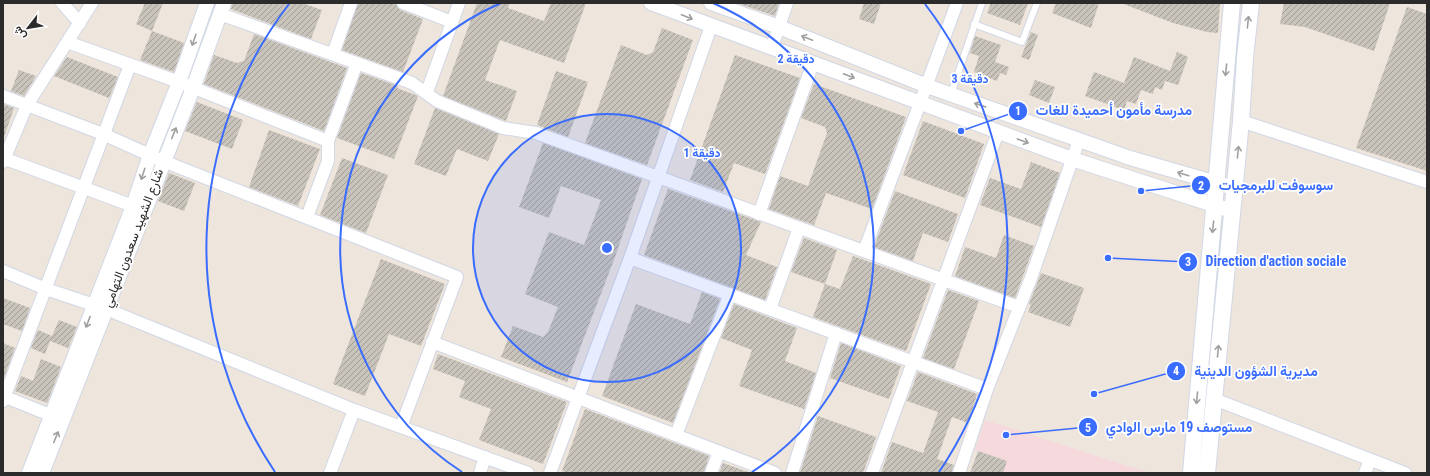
<svg xmlns="http://www.w3.org/2000/svg" width="1430" height="476" font-family="'Roboto Condensed',Vazirmatn,sans-serif">
  <style>
    .medical { fill: #f6d9dd }
    .building { fill: url(#building-hatch) }
    .lines { fill: none; stroke-linecap: round; stroke-linejoin: round }
    .service-casing { stroke: #d1d7e5; stroke-width: 8 }
    .minor-casing { stroke: #d1d7e5; stroke-width: 14 }
    .tertiary-casing { stroke: #d1d7e5; stroke-width: 16 }
    .secondary-casing { stroke: #d1d7e5; stroke-width: 18 }
    .service { stroke: #fff; stroke-width: 6 }
    .minor { stroke: #fff; stroke-width: 12 }
    .tertiary { stroke: #fff; stroke-width: 14 }
    .secondary { stroke: #fff; stroke-width: 16 }
    .oneway { stroke: #a0a0a0 }
    .ring { fill: none; stroke: #396cff; stroke-width: 2 }
    .labels { text-anchor: middle; dominant-baseline: central; stroke-width: 3.5; stroke-linejoin: round; paint-order: stroke }
    .street-label { font-size: 13px; fill: #2b2b2b; stroke: #fff }
    .centre { fill: #396cff; stroke: #fff; stroke-width: 2 }
    .ring-label { font-size: 12px; text-anchor: middle; font-weight: bold; fill: #396cff; stroke: #fff; stroke-width: 3.5; stroke-linejoin: round; paint-order: stroke }
    .leader { fill: none; stroke: #396cff; stroke-width: 1.5 }
    .callout-dot { fill: #396cff; stroke: #fff; stroke-width: 1.5 }
    .mark-label { font-size: 12px; text-anchor: middle; font-weight: bold; fill: #fff }
    .callout-label { font-size: 14px; text-anchor: middle; font-weight: bold; fill: #396cff; stroke: #fff; stroke-width: 3.5; stroke-linejoin: round; paint-order: stroke }
  </style>
  <defs>
    <pattern id="building-hatch" width="6" height="6" patternUnits="userSpaceOnUse"><rect width="6" height="6" fill="#c9c4bb"/><path d="M-1 1l2-2M0 6l6-6M5 7l2-2" fill="none" stroke="#a39f98"/></pattern>
  </defs>
  <rect width="100%" height="100%" fill="#eee5dc"/>
  <!-- medical -->
  <path class="medical" d="M 985,420 L 1150,473 L 997,473 L 1002,459 L 975,450 Z"/>
  <!-- building -->
  <path class="building" d="M 145,3 L 163,3 L 152,31 L 136,24 Z
    M 232,3 L 302,3 L 322,10 L 311,39 L 231,9 Z
    M 358,3 L 396,3 L 400,10 L 423,19 L 403,72 L 342,50 Z
    M 477,3 L 510,3 L 508,8 L 544,21 L 551,3 L 586,3 L 564,63 L 500,40 L 485,80 L 517,91 L 506,121 L 443,96 Z
    M 737,3 L 779,3 L 775,16 Z
    M 864,3 L 881,3 L 874,24 L 859,19 Z
    M 991,3 L 1028,3 L 1020,25 L 987,13 Z
    M 1056,3 L 1099,3 L 1091,28 L 1052,13 Z
    M 1121,3 L 1220,3 L 1218,33 L 1207,32 L 1173,23 Z
    M 1284,3 L 1390,3 L 1374,51 L 1305,27 L 1280,24 Z
    M 1407,7 L 1427,14 L 1427,171 L 1356,148 Z
    M 662,28 L 693,40 L 647,165 L 585,143 L 621,45 L 647,55 L 653,52 Z
    M 152,31 L 184,43 L 174,72 L 140,60 Z
    M 1031,32 L 1038,35 L 1029,60 L 1021,57 Z
    M 254,34 L 347,68 L 324,131 L 204,84 L 214,55 L 237,63 L 244,61 Z
    M 975,36 L 1001,45 L 995,62 L 1009,67 L 1006,75 L 1000,73 L 997,81 L 974,72 L 979,56 L 970,53 Z
    M 1177,52 L 1188,57 L 1178,85 L 1165,81 L 1162,90 L 1155,87 L 1153,94 L 1141,90 L 1136,104 L 1127,101 L 1124,110 L 1085,96 L 1094,72 L 1124,83 L 1134,57 L 1170,71 Z
    M 735,55 L 800,78 L 765,174 L 734,163 L 723,192 L 690,180 Z
    M 67,57 L 118,77 L 109,98 L 54,76 Z
    M 19,70 L 36,76 L 24,96 L 11,91 Z
    M 556,71 L 588,82 L 568,137 L 537,125 Z
    M 361,73 L 398,86 L 397,88 L 418,96 L 394,159 L 337,138 Z
    M 1035,80 L 1055,87 L 1049,103 L 1029,95 Z
    M 814,84 L 906,117 L 872,209 L 826,193 L 814,225 L 769,209 L 780,176 L 808,186 L 827,133 L 825,127 L 801,118 Z
    M 197,102 L 243,120 L 232,149 L 185,131 Z
    M 3,104 L 14,108 L 4,137 L 3,136 Z
    M 435,108 L 499,134 L 488,161 L 457,149 L 446,176 L 414,164 Z
    M 923,121 L 984,144 L 965,198 L 903,175 Z
    M 269,130 L 320,149 L 298,206 L 249,187 Z
    M 543,143 L 642,179 L 615,257 L 567,382 L 501,357 L 513,326 L 543,337 L 548,332 L 558,307 L 525,294 L 549,232 L 584,245 L 601,200 L 561,186 L 549,218 L 519,207 Z
    M 342,158 L 388,175 L 366,233 L 320,215 Z
    M 1031,162 L 1060,173 L 1041,227 L 980,205 L 990,178 L 1021,189 Z
    M 169,173 L 195,183 L 184,211 L 158,201 Z
    M 668,189 L 761,222 L 746,255 L 777,267 L 765,300 L 644,255 Z
    M 895,191 L 958,214 L 948,242 L 923,233 L 913,261 L 874,247 Z
    M 1004,235 L 1034,246 L 1015,298 L 955,276 L 965,247 L 996,258 Z
    M 804,238 L 837,250 L 825,284 L 791,272 Z
    M 853,256 L 931,284 L 906,351 L 813,317 L 825,284 L 840,289 Z
    M 381,259 L 445,284 L 421,346 L 389,334 L 365,396 L 333,384 Z
    M 1041,273 L 1084,288 L 1070,327 L 1028,312 L 1031,305 L 1029,304 Z
    M 948,290 L 979,301 L 954,369 L 923,358 Z
    M 702,292 L 720,299 L 673,423 L 602,396 L 636,304 L 690,324 Z
    M 3,298 L 30,308 L 22,331 L 3,324 Z
    M 734,304 L 797,328 L 785,361 L 816,373 L 804,409 L 739,386 L 752,350 L 721,338 Z
    M 59,320 L 77,327 L 68,348 L 50,341 L 45,354 L 31,348 L 38,330 L 52,336 Z
    M 3,343 L 15,348 L 3,380 Z
    M 841,343 L 901,366 L 889,399 L 830,378 Z
    M 438,354 L 567,402 L 543,464 L 479,440 L 491,409 L 459,397 L 465,381 L 433,369 Z
    M 41,359 L 61,367 L 47,403 L 15,391 L 21,376 L 33,381 Z
    M 918,372 L 977,394 L 968,423 L 952,417 L 937,459 L 954,465 L 951,473 L 881,473 L 892,442 L 923,453 L 938,412 L 907,401 Z
    M 585,409 L 709,456 L 704,473 L 567,473 L 562,471 Z
    M 818,416 L 876,437 L 863,473 L 800,473 Z
    M 978,451 L 1007,461 L 1003,473 L 970,473 Z
    M 723,463 L 748,472 L 748,473 L 719,473 Z"/>
  <g class="lines">
    <defs>
      <path id="service" d="M 974,24 L 1022,42 L 1037,3
        M 951,94 L 982,3"/>
      <path id="minor" d="M 62,3 L 80,23
        M 403,3 L 452,22
        M 220,14 L 412,83 L 437,101 L 503,128 L 536,133 L 1019,307
        M 67,42 L 179,82 L 328,141
        M 772,47 L 787,3
        M 333,54 L 351,3
        M 427,92 L 459,3
        M 3,96 L 103,134 L 163,161 L 457,277 L 401,427
        M 1241,121 L 1427,182
        M 3,158 L 133,206
        M 3,162 L 27,105 L 92,3
        M 759,214 L 813,63
        M 307,217 L 328,161 L 328,141 L 357,63
        M 864,251 L 920,103 L 957,3
        M 630,258 L 987,389
        M 3,271 L 46,289 L 106,309 L 354,410 L 528,473
        M 770,309 L 799,228
        M 432,342 L 775,473
        M 3,396 L 60,419
        M 1214,399 L 1405,473
        M 3,401 L 130,65
        M 676,435 L 730,294
        M 330,473 L 354,410
        M 480,473 L 485,457
        M 550,473 L 630,258 L 711,26
        M 711,473 L 719,452
        M 792,473 L 836,333
        M 872,473 L 998,132
        M 959,473 L 987,389 L 1031,278 L 1079,140
        M 1365,473 L 1370,460"/>
      <path id="tertiary" d="M 651,3 L 1072,159 L 1232,211
        M 711,3 L 779,27 L 927,86 L 1130,158 L 1234,188
        M 29,473 L 133,206 L 150,155 L 179,82 L 207,3
        M 42,473 L 193,88 L 224,3"/>
      <path id="secondary" d="M 1191,473 L 1232,3
        M 1207,473 L 1241,121 L 1245,57 L 1251,3"/>
    </defs>
    <!-- service casing -->
    <use href="#service" class="service-casing"/>
    <!-- minor casing -->
    <use href="#minor" class="minor-casing"/>
    <!-- tertiary casing -->
    <use href="#tertiary" class="tertiary-casing"/>
    <!-- secondary casing -->
    <use href="#secondary" class="secondary-casing"/>
    <!-- service -->
    <use href="#service" class="service"/>
    <!-- minor -->
    <use href="#minor" class="minor"/>
    <!-- tertiary -->
    <use href="#tertiary" class="tertiary"/>
    <!-- secondary -->
    <use href="#secondary" class="secondary"/>
  </g>
  <!-- one-way arrows -->
  <defs><path id="oneway-shaft" d="M-6 0H5M1.5-3L5.5 0L1.5 3" fill="none" stroke-width="1.6" stroke-linecap="round" stroke-linejoin="round"/></defs>
  <g class="oneway">
    <use href="#oneway-shaft" transform="translate(687 17) rotate(21)"/>
    <use href="#oneway-shaft" transform="translate(1248 22) rotate(-84)"/>
    <use href="#oneway-shaft" transform="translate(807 38) rotate(-159)"/>
    <use href="#oneway-shaft" transform="translate(194 40) rotate(109)"/>
    <use href="#oneway-shaft" transform="translate(1226 70) rotate(96)"/>
    <use href="#oneway-shaft" transform="translate(849 76) rotate(21)"/>
    <use href="#oneway-shaft" transform="translate(980 105) rotate(-161)"/>
    <use href="#oneway-shaft" transform="translate(174 133) rotate(-68)"/>
    <use href="#oneway-shaft" transform="translate(1023 141) rotate(20)"/>
    <use href="#oneway-shaft" transform="translate(1238 152) rotate(-84)"/>
    <use href="#oneway-shaft" transform="translate(143 174) rotate(108)"/>
    <use href="#oneway-shaft" transform="translate(1183 174) rotate(-163)"/>
    <use href="#oneway-shaft" transform="translate(1213 227) rotate(96)"/>
    <use href="#oneway-shaft" transform="translate(88 322) rotate(111)"/>
    <use href="#oneway-shaft" transform="translate(1218 351) rotate(-85)"/>
    <use href="#oneway-shaft" transform="translate(1197 398) rotate(95)"/>
    <use href="#oneway-shaft" transform="translate(56 437) rotate(-68)"/>
  </g>
  <!-- distance rings -->
  <circle cx="607" cy="248" r="134" fill="#396cff" fill-opacity=".12"/>
  <g class="ring">
    <circle cx="607" cy="248" r="134"/>
    <path d="M462 472A267 267 0 0 1 501 3M713 3A267 267 0 0 1 752 472"/>
    <path d="M275 472A401 401 0 0 1 289 4M925 4A401 401 0 0 1 939 472"/>
  </g>
  <g class="labels">
    <!-- street labels -->
    <g class="street-label">
      <text transform="translate(133 238) rotate(-69)">شارع الشهيد سعدون التهامي</text>
    </g>
  </g>
  <circle cx="607" cy="248" r="6" class="centre"/>
  <g class="ring-label">
    <text x="796" y="63">2 دقيقة</text>
    <text x="970" y="83">3 دقيقة</text>
    <text x="702" y="157">1 دقيقة</text>
  </g>
  <!-- callouts -->
  <path class="leader" d="M961 131L1018 111M1141 191L1201 185M1108 258L1188 262M1094 394L1176 371M1006 435L1088 427"/>
  <g class="callout-dot">
    <circle cx="961" cy="131" r="4"/>
    <circle cx="1141" cy="191" r="4"/>
    <circle cx="1108" cy="258" r="4"/>
    <circle cx="1094" cy="394" r="4"/>
    <circle cx="1006" cy="435" r="4"/>
    <circle cx="1018" cy="111" r="10"/>
    <circle cx="1201" cy="185" r="10"/>
    <circle cx="1188" cy="262" r="10"/>
    <circle cx="1176" cy="371" r="10"/>
    <circle cx="1088" cy="427" r="10"/>
  </g>
  <g class="mark-label">
    <text x="1018" y="115">1</text>
    <text x="1201" y="190">2</text>
    <text x="1188" y="266">3</text>
    <text x="1176" y="375">4</text>
    <text x="1088" y="432">5</text>
  </g>
  <g class="callout-label">
    <text x="1114" y="115">مدرسة مأمون أحميدة للغات</text>
    <text x="1276" y="190">سوسوفت للبرمجيات</text>
    <text x="1276" y="266">Direction d'action sociale</text>
    <text x="1256" y="376">مديرية الشؤون الدينية</text>
    <text x="1179" y="432">مستوصف 19 مارس الوادي</text>
  </g>
  <!-- border -->
  <rect width="1430" height="476" fill="none" stroke="#2b2b2b" stroke-width="8"/>
  <!-- north arrow -->
  <g transform="translate(28 28) rotate(239)" stroke="#ffffff" stroke-width="3" paint-order="stroke">
  <path d="M0-3L7 15L0 10L-7 15Z" fill="#2b2b2b"/>
  <text y="-6" font-size="11" font-weight="bold" text-anchor="middle" fill="#2b2b2b">ش</text>
  </g>
</svg>
